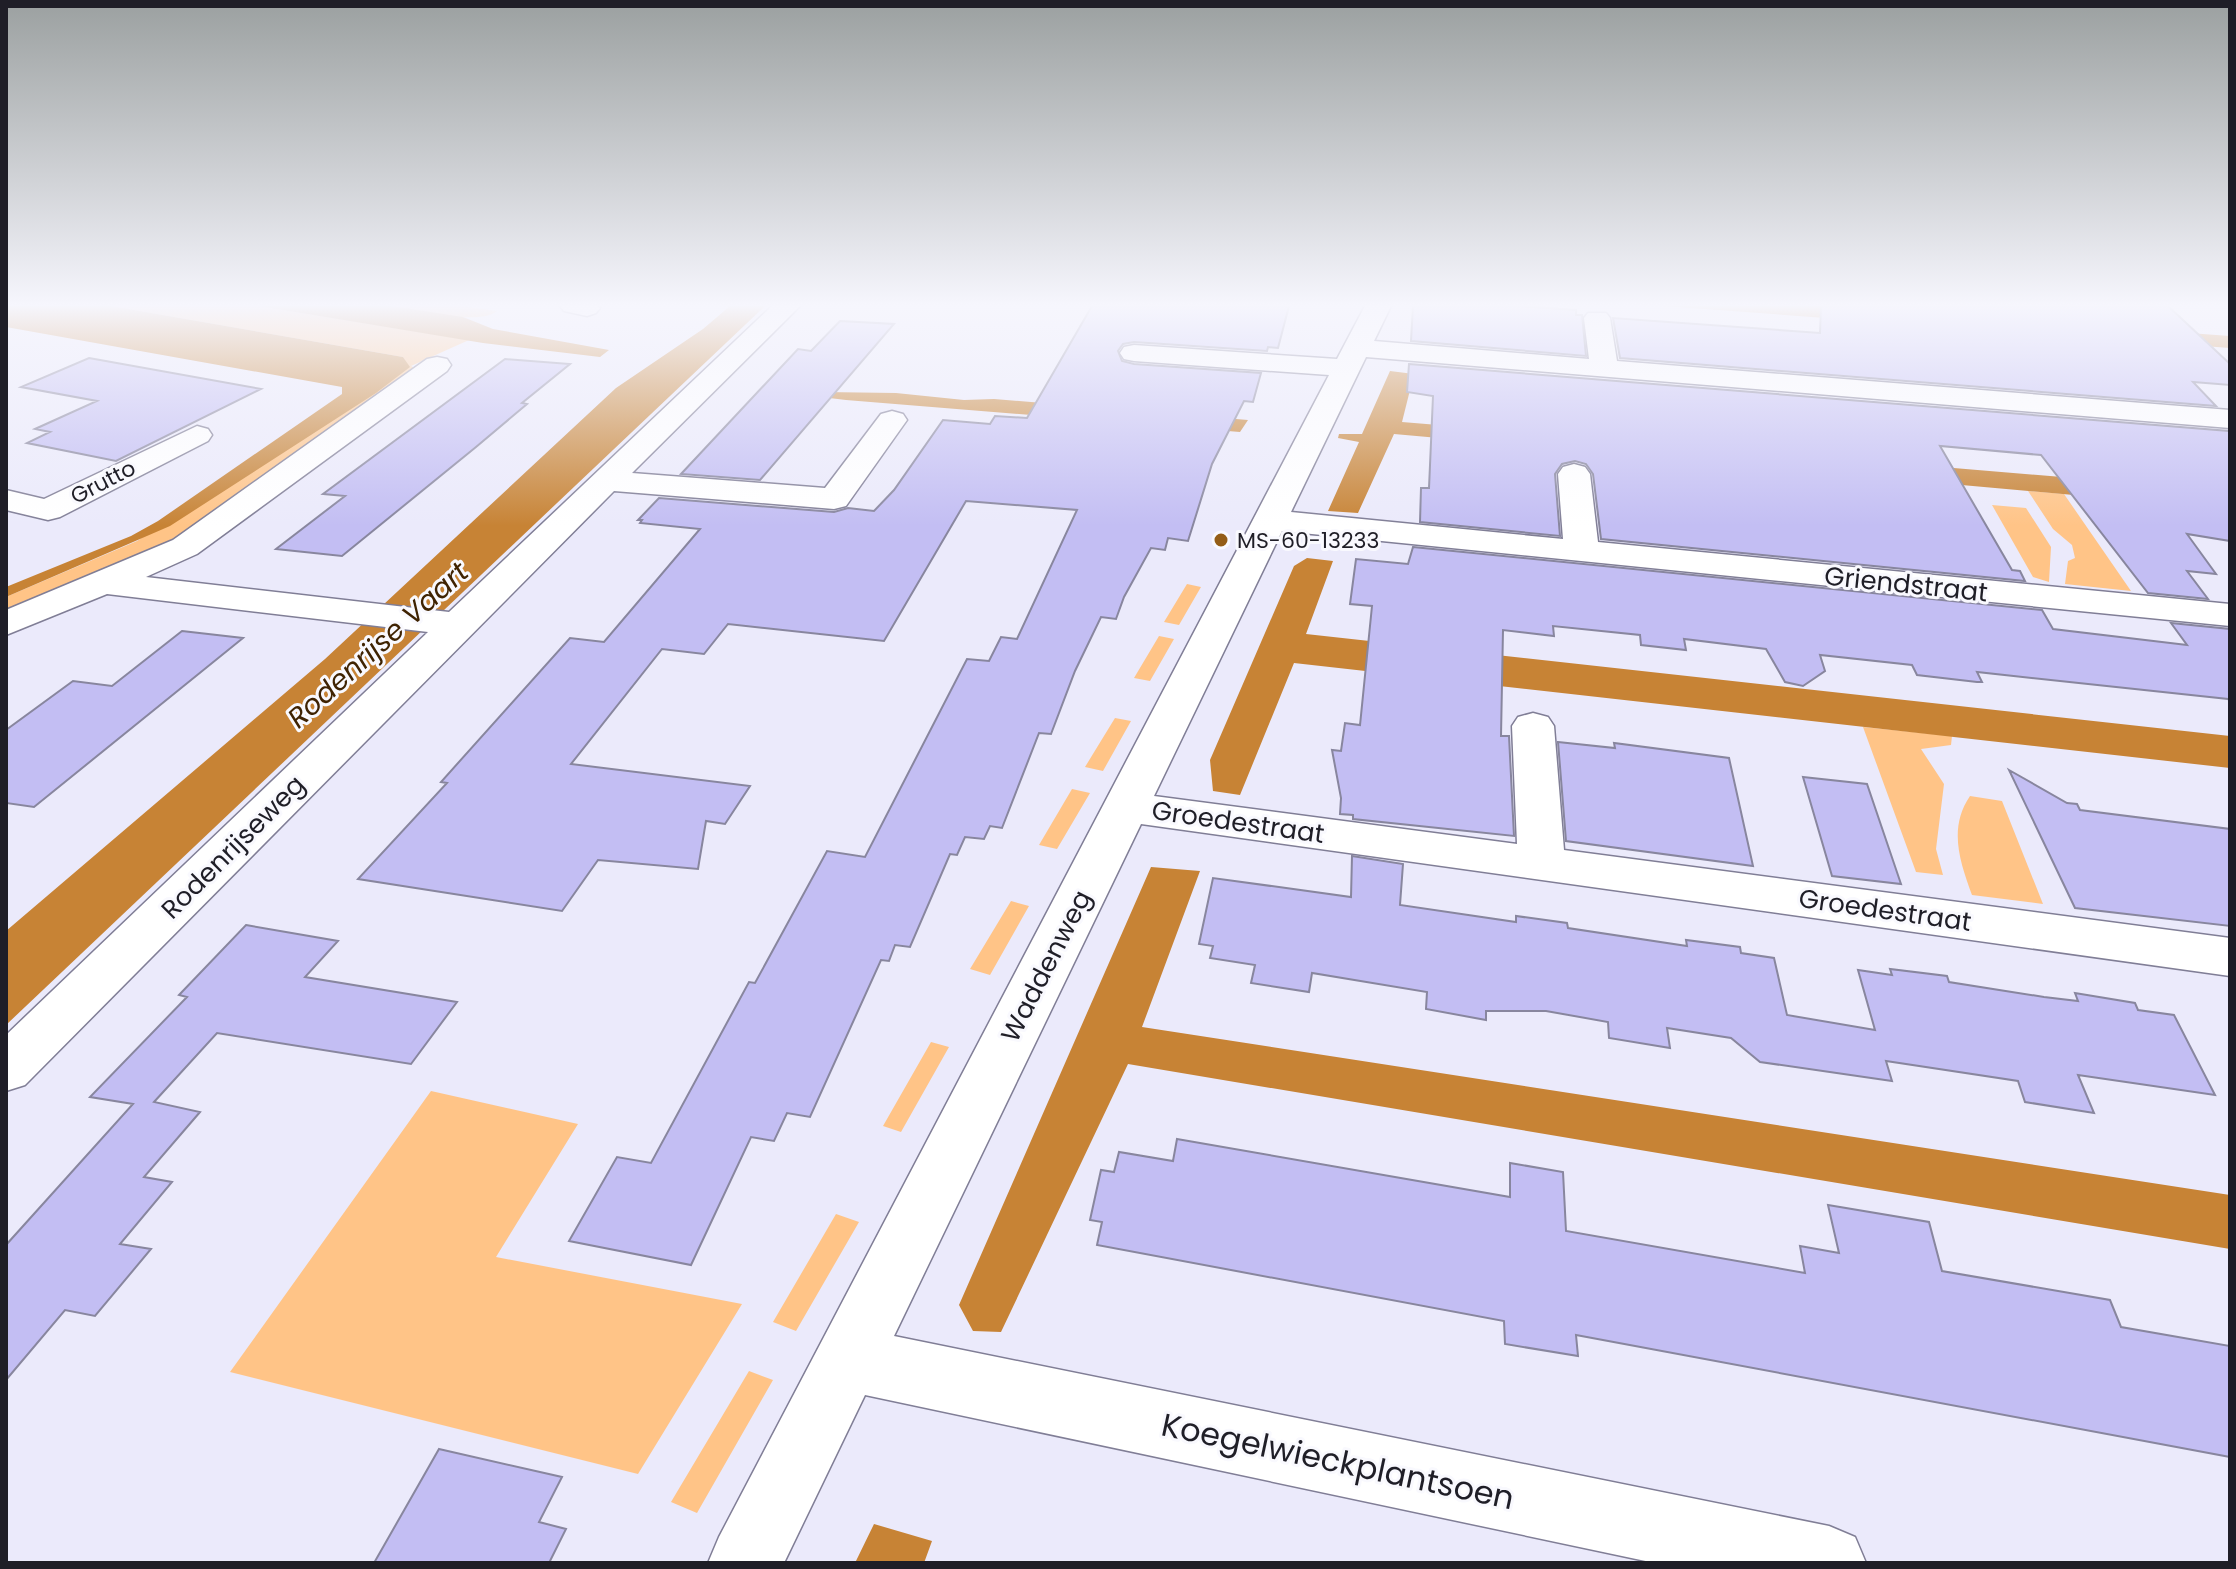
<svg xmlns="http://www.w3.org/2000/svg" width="2236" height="1569" font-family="Poppins,sans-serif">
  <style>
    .green { fill: #ffc487 }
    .water { fill: #c78335 }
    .building { fill: #c3bef3; stroke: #88869e; stroke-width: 2 }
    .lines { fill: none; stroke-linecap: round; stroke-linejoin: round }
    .minor-casing { stroke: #807e96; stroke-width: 3 }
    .minor { fill: #fff; fill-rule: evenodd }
    .poi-dot { fill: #945d16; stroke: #f9f9fe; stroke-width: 3 }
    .labels { text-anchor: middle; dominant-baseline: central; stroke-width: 6; stroke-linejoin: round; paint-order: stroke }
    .far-street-label { font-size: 22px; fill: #1f1e27; stroke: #f9f9fe }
    .far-poi-label { font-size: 22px; fill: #1f1e27; stroke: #f9f9fe; text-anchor: start }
    .street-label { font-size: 26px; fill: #1f1e27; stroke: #f9f9fe }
    .water-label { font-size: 28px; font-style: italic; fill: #3f2302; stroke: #f9f9fe }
    .near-street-label { font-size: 32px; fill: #1f1e27; stroke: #f9f9fe }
  </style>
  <rect width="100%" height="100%" fill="#ebeafb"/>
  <!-- green -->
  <path class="green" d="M 111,306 L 259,306 L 469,340 L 411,366 L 421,372 L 176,545 L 6,617 L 6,597 L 137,541 L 409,367 L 403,357 Z
    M 391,306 L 461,306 L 497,311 C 479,326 415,310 391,306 Z
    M 2028,491 L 2064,494 L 2131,591 L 2065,584 L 2068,561 L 2075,558 L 2072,545 L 2053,529 Z
    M 1992,505 L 2026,508 L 2051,547 L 2049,582 L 2033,577 Z
    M 1187,584 L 1201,587 L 1179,625 L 1164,622 Z
    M 1159,636 L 1174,639 L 1150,681 L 1134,678 Z
    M 1115,718 L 1131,721 L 1103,771 L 1085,767 Z
    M 1863,727 L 1952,736 L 1951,745 L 1921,749 L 1944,784 L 1936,849 L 1943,875 L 1916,872 Z
    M 1072,789 L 1090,793 L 1057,849 L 1039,845 Z
    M 1970,796 L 2002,801 L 2043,904 L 1972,895 C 1960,862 1948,828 1970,796 Z
    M 1011,901 L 1029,906 L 990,975 L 970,969 Z
    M 931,1042 L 949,1047 L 901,1132 L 883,1126 Z
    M 431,1091 L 578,1124 L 496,1257 L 742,1304 L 638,1474 L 230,1372 Z
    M 836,1214 L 859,1222 L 796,1331 L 773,1322 Z
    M 749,1371 L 773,1380 L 697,1513 L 671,1502 Z"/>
  <!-- water -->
  <path class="water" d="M 6,306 L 111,306 L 403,357 L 410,367 L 376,393 L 170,526 L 6,597 L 6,587 L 131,536 L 158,521 L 342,394 L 342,387 L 6,327 Z
    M 259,306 L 391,306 L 463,317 L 493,329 L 609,350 L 600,357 L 483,343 Z
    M 730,306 L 765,306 L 6,1025 L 6,931 L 325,659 L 616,388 L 703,329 Z
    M 1664,306 L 1823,306 L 2230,336 L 2230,348 Z
    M 1390,371 L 1414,374 L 1402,422 L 2230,491 L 2230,509 L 1394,434 L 1358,513 L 1328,511 L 1359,442 L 1338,438 L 1339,434 L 1362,434 Z
    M 824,392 L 896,393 L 964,400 L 994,399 L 1248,420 L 1240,432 L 846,400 L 821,397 Z
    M 1307,558 L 1333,561 L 1306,634 L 2230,736 L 2230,768 L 1294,663 L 1240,795 L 1213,791 L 1210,760 L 1294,566 Z
    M 1151,867 L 1200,871 L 1142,1027 L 2230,1195 L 2230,1249 L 1128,1064 L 1001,1332 L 973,1331 L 959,1305 Z
    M 874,1524 L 932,1541 L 924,1563 L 855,1563 Z"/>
  <!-- building -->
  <path class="building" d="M 1092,306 L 1289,306 L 1278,348 L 1268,347 L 1267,351 L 1134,342 L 1123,344 L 1118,351 L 1122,361 L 1134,364 L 1261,373 L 1253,402 L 1244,401 L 1212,464 L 1188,541 L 1168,538 L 1165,550 L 1151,548 L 1124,597 L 1116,619 L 1101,617 L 1075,671 L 1051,734 L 1039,733 L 1002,828 L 990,826 L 984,839 L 965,837 L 957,855 L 950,854 L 910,947 L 895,945 L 889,961 L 881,960 L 810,1117 L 787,1113 L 774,1141 L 751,1137 L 691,1265 L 569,1241 L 617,1157 L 651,1163 L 749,982 L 755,983 L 827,851 L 865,857 L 967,659 L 989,661 L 1001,637 L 1017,639 L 1077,510 L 966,501 L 884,641 L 728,624 L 704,654 L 662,649 L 571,764 L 750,786 L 725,824 L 706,821 L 698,869 L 598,860 L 562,911 L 358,879 L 447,783 L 441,782 L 570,638 L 604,642 L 700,529 L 640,523 L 642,520 L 638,520 L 659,498 L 834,512 L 848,508 L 874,511 L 894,490 L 943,420 L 990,424 L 995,416 L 1027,418 Z
    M 1413,306 L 1521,306 L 1576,310 L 1576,315 L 1582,315 L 1586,356 L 1411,341 Z
    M 1821,306 L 2168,306 L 2230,364 L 2230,385 L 2193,382 L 2216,406 L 1620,358 L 1613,318 L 1820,333 Z
    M 840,321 L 894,324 L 760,480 L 681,474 L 798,349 L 811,351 Z
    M 89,358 L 261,389 L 116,461 L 27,443 L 50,432 L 35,429 L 97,401 L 21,387 Z
    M 505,359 L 570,364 L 522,403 L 527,404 L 476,447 L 342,556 L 276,549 L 345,496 L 323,494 Z
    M 1409,364 L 2229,431 L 2230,541 L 2187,534 L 2216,574 L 2187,571 L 2208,599 L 2148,593 L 2041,455 L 1940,446 L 2012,570 L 2020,571 L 2025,581 L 1601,539 L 1593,474 L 1586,464 L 1575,461 L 1562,464 L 1555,474 L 1560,536 L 1420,522 L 1421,488 L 1429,488 L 1433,396 L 1407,392 Z
    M 1413,547 L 2042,610 L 2053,629 L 2187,645 L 2171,623 L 2230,629 L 2230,701 L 2228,699 L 1977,672 L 1982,682 L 1977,682 L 1917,675 L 1912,665 L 1820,655 L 1825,671 L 1803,686 L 1785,682 L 1766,649 L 1684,639 L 1686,650 L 1641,645 L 1640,635 L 1553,626 L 1554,636 L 1503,630 L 1501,736 L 1509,736 L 1514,836 L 1353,819 L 1353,815 L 1340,814 L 1341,798 L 1332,750 L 1341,751 L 1345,723 L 1360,725 L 1372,606 L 1350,604 L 1356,559 L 1408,564 Z
    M 182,631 L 243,638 L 34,807 L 6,803 L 6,730 L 73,681 L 112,686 Z
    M 1558,742 L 1615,748 L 1614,743 L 1729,758 L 1753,866 L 1566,841 Z
    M 2009,770 L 2067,803 L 2077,804 L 2080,810 L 2230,829 L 2230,926 L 2075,908 Z
    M 1803,777 L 1867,784 L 1901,884 L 1832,876 Z
    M 1352,856 L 1403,864 L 1400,905 L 1516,922 L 1516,916 L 1567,923 L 1568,928 L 1687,946 L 1686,940 L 1740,947 L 1741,953 L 1774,958 L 1787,1015 L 1875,1030 L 1858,970 L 1892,975 L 1890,969 L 1947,976 L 1949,982 L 2044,997 L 2078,1001 L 2075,993 L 2135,1003 L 2138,1010 L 2174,1015 L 2215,1095 L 2078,1075 L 2094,1113 L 2025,1102 L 2018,1081 L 1886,1061 L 1892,1081 L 1760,1062 L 1731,1038 L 1667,1028 L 1670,1048 L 1609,1038 L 1608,1022 L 1546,1011 L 1486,1011 L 1486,1020 L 1426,1009 L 1427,992 L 1312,973 L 1309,992 L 1251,983 L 1255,965 L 1210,958 L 1213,946 L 1199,944 L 1213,878 L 1351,897 Z
    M 246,925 L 338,941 L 305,977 L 457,1002 L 411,1064 L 217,1033 L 154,1102 L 200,1112 L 144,1177 L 172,1182 L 120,1244 L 151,1249 L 95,1316 L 65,1310 L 6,1380 L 6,1245 L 133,1104 L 90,1097 L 187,997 L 179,995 Z
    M 1177,1139 L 1510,1197 L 1510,1163 L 1563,1172 L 1566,1231 L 1805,1273 L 1800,1246 L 1839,1253 L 1828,1205 L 1929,1222 L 1942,1271 L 2110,1300 L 2121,1327 L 2230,1346 L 2230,1457 L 1576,1335 L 1578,1356 L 1505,1344 L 1504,1321 L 1097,1245 L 1102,1222 L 1090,1220 L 1101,1170 L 1114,1172 L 1119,1152 L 1173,1161 Z
    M 439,1449 L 562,1477 L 539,1522 L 566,1529 L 549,1563 L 374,1563 Z"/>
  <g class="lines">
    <defs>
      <path id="minor" d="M 560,306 L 598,306 L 600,308 L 596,313 L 587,316 L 564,311 Z
        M 772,306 L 800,306 L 632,473 L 825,488 L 881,414 L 892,411 L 903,414 L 907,420 L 846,506 L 834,509 L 614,491 L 25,1085 L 6,1091 L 6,1035 L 428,632 L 107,594 L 6,635 L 6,610 L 173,540 L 427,359 L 437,357 L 447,359 L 451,365 L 447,371 L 197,554 L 146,577 L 449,612 Z
        M 1365,306 L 1391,306 L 1374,341 L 1589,359 L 1584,318 L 1588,313 L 1606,313 L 1610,318 L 1617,361 L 2230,410 L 2230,428 L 1366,357 L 1291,512 L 1563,539 L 1558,474 L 1563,467 L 1574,464 L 1585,467 L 1590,474 L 1598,542 L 2230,604 L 2230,626 L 1282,531 L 1154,796 L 1517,844 L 1512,726 L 1518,717 L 1533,713 L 1548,717 L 1554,726 L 1564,850 L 2230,938 L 2230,976 L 1141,824 L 894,1336 L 1829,1526 L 1855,1537 L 1866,1563 L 1655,1563 L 865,1395 L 784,1563 L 708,1563 L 719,1537 L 1329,375 L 1134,361 L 1124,359 L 1120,353 L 1124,347 L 1134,345 L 1337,359 Z
        M 197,426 L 208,429 L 212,435 L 208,441 L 60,517 L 48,520 L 6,510 L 6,490 L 44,499 Z"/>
    </defs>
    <!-- minor casing -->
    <use href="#minor" class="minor-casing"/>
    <!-- minor -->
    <use href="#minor" class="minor"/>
  </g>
  <!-- sky -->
  <linearGradient id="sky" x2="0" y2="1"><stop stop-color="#9ba0a0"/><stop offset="0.58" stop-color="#f6f6fd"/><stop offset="1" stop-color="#f6f6fd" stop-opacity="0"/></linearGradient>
  <rect width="2236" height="526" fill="url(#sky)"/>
  <!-- markers -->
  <circle class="poi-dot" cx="1221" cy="540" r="8"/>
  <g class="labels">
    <!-- far-street labels -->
    <g class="far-street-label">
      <text transform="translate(103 482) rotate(-27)">Grutto</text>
    </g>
    <!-- far-poi labels -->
    <g class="far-poi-label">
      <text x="1237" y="540">MS-60-13233</text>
    </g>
    <!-- street labels -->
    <g class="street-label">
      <text transform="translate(1906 584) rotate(6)">Griendstraat</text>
      <text transform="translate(1238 822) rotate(8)">Groedestraat</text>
      <text transform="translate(233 847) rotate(-45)">Rodenrijseweg</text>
      <text transform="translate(1885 910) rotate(8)">Groedestraat</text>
      <text transform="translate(1046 966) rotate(-63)">Waddenweg</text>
    </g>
    <!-- water labels -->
    <g class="water-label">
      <text transform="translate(378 645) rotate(-42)">Rodenrijse Vaart</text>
    </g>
    <!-- near-street labels -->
    <g class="near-street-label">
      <text transform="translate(1338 1461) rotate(12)">Koegelwieckplantsoen</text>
    </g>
  </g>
  <!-- border -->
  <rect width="2236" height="1569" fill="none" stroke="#1f1e27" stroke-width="16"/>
</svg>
